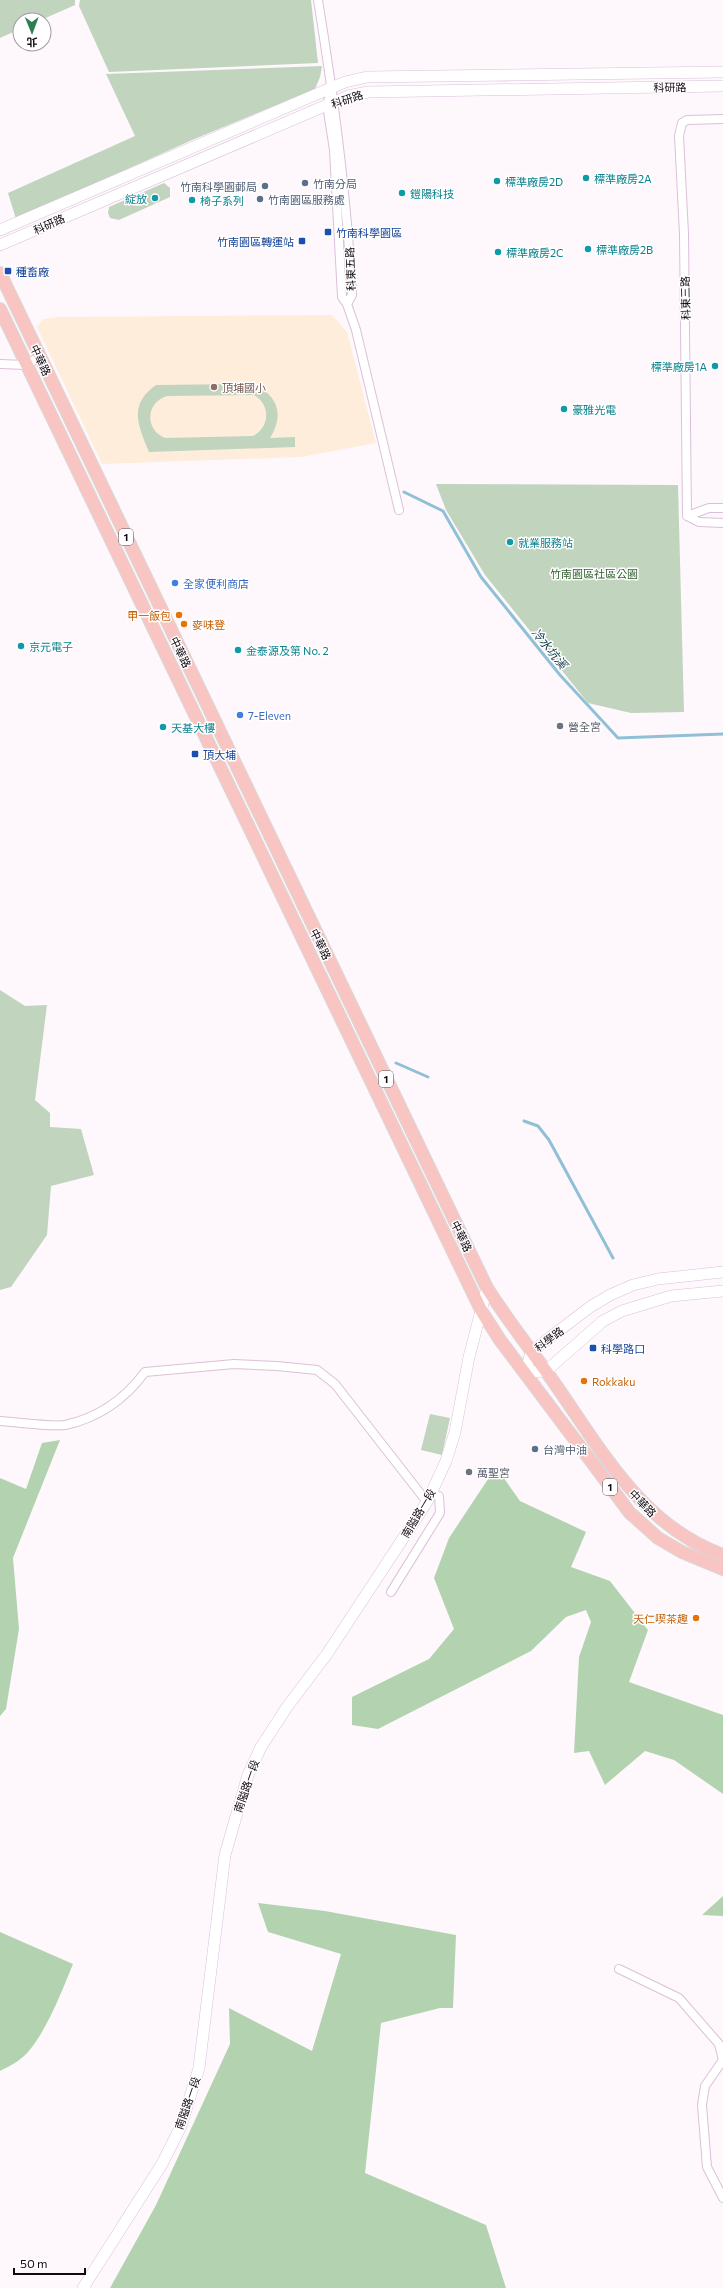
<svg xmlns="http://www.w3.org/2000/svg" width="723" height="2288" font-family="Commissioner,'Noto Sans TC',sans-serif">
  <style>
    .education { fill: #feeddb }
    .green { fill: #c0d4be; fill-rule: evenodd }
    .forest { fill: #b3d3b0 }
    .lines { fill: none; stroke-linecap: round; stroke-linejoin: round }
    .stream { stroke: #90c0d5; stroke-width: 3 }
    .street-casing { stroke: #dbc0d9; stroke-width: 10 }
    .secondary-casing { stroke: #dbc0d9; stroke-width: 12 }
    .primary-casing { stroke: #d9d8d9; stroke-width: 14 }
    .street { stroke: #fff; stroke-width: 8 }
    .secondary { stroke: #fff; stroke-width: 11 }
    .primary { stroke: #f9c5c2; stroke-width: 12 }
    .culture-dot { fill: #0f9aa8; stroke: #fff; stroke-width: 1.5 }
    .service-dot { fill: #5c6f8a; stroke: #fff; stroke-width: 1.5 }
    .transit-dot { fill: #1a4fb4; stroke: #fff; stroke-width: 1.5 }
    .education-dot { fill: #8d6e63; stroke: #fff; stroke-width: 1.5 }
    .shop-dot { fill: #3f7fe0; stroke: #fff; stroke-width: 1.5 }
    .food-dot { fill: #e8710a; stroke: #fff; stroke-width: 1.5 }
    .worship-dot { fill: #6b7280; stroke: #fff; stroke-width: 1.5 }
    .labels { text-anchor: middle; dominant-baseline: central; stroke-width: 3; stroke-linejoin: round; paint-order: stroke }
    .shield { fill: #fff; stroke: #595359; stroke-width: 1 }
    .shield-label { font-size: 10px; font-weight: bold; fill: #120912 }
    .street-label { font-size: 11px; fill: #120912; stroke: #fff }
    .culture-label { font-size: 11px; fill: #0d838f; stroke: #fff; text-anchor: start }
    .service-label { font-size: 11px; fill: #4e5e75; stroke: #fff; text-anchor: start }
    .transit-label { font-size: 11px; fill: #164399; stroke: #fff; text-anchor: start }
    .education-label { font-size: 11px; fill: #785e54; stroke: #fff; text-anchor: start }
    .park-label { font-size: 11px; fill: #335f30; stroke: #fff }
    .shop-label { font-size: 11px; fill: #366cbe; stroke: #fff; text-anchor: start }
    .food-label { font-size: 11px; fill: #c56008; stroke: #fff; text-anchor: end }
    .worship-label { font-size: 11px; fill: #5b616d; stroke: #fff; text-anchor: start }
    .water-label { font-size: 12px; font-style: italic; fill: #0d3848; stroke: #fff }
  </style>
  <rect width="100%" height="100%" fill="#fef8fd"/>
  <!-- education -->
  <path class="education" d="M 332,315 L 347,332 L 376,443 L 301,457 L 102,464 L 37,327 L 43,319 L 58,317 Z"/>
  <!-- green -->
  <path class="green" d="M 0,0 L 75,0 L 75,5 L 41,20 L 20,20 L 20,29 L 0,38 Z
    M 80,0 L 311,0 L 318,63 L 109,72 L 79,6 Z
    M 322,66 L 320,77 L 315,89 L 192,140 L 16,219 L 8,193 L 135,136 L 106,74 Z
    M 164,183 L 170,188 L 170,197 L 119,220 L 110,218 L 108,213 L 109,207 Z
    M 248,384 C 276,391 286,413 270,438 L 295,437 L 295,447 L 149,452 C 138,425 128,405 156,385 ZM 254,395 C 271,405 270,427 253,436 L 165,438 C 145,430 145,403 167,396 Z
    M 436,484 L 678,485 L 684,712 L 631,713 L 588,703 L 485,575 L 446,510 Z
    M 0,990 L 25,1006 L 47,1005 L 35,1100 L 50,1113 L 50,1127 L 81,1129 L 94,1175 L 51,1186 L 47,1235 L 11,1287 L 0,1290 Z
    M 430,1414 L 450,1418 L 442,1455 L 421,1450 Z"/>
  <!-- forest -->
  <path class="forest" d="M 60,1440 L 13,1558 L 19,1629 L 6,1709 L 0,1716 L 0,1478 L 26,1489 L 42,1443 Z
    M 496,1467 L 520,1501 L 586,1532 L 571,1567 L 610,1581 L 648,1630 L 629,1682 L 723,1715 L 723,1794 L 674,1760 L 645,1751 L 605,1785 L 589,1751 L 574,1753 L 579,1657 L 591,1622 L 586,1610 L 566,1617 L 531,1651 L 378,1729 L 352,1725 L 352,1697 L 429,1659 L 454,1629 L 434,1578 L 449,1538 Z
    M 723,1896 L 723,1916 L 702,1915 Z
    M 258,1903 L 325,1911 L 456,1935 L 453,2008 L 440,2008 L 381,2023 L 365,2173 L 486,2225 L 506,2288 L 110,2288 L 156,2205 L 230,2044 L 229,2008 L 312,2051 L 341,1954 L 268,1932 Z
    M 0,1932 L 73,1964 C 62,1991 47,2030 28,2052 C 20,2061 10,2066 0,2071 Z"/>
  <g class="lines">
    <!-- stream -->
    <path class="stream" d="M 404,492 L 443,511 L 481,577 L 560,675 L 618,738 L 723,734
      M 396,1063 L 428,1077
      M 524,1121 L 538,1126 L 549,1140 L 613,1258"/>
    <defs>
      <path id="street" d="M 318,0 C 334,98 347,196 352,295 L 347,304
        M 332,88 L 327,105 L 334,150 L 342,297 L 347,304 L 356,330 L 399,510
        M 0,364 L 26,365 L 39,357
        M 687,516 L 684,234 L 679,136 L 682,123 L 687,120 L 723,119
        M 687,516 L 709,508 L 723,508
        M 687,516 L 699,522 L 723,523
        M 0,1421 C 15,1422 52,1427 65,1425 C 98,1418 125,1399 145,1372 L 234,1364 L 277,1366 L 317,1370 L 335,1384 L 427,1502
        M 391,1592 L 440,1513 L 439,1496 L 432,1493
        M 619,1969 L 679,1998 L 719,2044 L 723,2060 L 705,2086 L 702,2105 L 707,2167 L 723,2198"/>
      <path id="secondary" d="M 0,230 L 345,82 L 367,77 L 723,72
        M 0,245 L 348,96 L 368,92 L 723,86
        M 723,1272 L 658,1279 L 633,1285 L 610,1295 L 590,1307 L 531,1352 L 526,1372 L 546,1371 L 603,1321 L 622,1311 L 671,1296 L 723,1291
        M 83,2288 L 162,2164 L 181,2126 L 199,2068 L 225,1855 L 248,1775 L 261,1747 L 287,1707 L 327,1654 L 427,1502 L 446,1461 L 455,1432 L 469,1357 L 487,1288"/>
      <path id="primary" d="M 0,273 L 487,1288 C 508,1321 533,1352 555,1384 C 602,1451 642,1526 723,1555
        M 0,309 L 482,1312 L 500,1340 L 630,1513 L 658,1538 L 682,1552 L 723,1569"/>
    </defs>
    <!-- street casing -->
    <use href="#street" class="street-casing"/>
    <!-- secondary casing -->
    <use href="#secondary" class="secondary-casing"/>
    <!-- primary casing -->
    <use href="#primary" class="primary-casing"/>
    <!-- street -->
    <use href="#street" class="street"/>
    <!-- secondary -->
    <use href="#secondary" class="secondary"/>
    <!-- primary -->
    <use href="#primary" class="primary"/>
  </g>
  <!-- markers -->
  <g class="culture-dot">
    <circle cx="586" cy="178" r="4"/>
    <circle cx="497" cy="181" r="4"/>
    <circle cx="402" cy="193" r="4"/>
    <circle cx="155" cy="198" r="4"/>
    <circle cx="192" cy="200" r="4"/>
    <circle cx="588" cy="249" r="4"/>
    <circle cx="498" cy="252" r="4"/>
    <circle cx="715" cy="366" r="4"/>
    <circle cx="564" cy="409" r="4"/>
    <circle cx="510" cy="542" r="4"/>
    <circle cx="21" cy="646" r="4"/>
    <circle cx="238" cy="650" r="4"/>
    <circle cx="163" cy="727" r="4"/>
  </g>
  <g class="service-dot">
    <circle cx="305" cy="183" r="4"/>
    <circle cx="265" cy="186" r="4"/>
    <circle cx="260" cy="199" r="4"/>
    <circle cx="535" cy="1449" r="4"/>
  </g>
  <g class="transit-dot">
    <rect x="324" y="228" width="8" height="8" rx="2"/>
    <rect x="298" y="237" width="8" height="8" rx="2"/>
    <rect x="4" y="267" width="8" height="8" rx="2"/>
    <rect x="191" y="750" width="8" height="8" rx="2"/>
    <rect x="589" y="1344" width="8" height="8" rx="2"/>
  </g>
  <circle class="education-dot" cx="214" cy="387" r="4"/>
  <g class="shop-dot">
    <circle cx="175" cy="583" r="4"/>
    <circle cx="240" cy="715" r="4"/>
  </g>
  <g class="food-dot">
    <circle cx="179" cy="615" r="4"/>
    <circle cx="184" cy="624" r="4"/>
    <circle cx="584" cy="1381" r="4"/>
    <circle cx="696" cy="1618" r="4"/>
  </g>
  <g class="worship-dot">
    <circle cx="560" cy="726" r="4"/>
    <circle cx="469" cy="1472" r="4"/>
  </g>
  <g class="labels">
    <!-- shield labels -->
    <g class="shield">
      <rect x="119" y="529" width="14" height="16" rx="3"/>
      <rect x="379" y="1071" width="14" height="16" rx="3"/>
      <rect x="603" y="1479" width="14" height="16" rx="3"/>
    </g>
    <g class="shield-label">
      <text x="126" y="537">1</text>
      <text x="386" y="1079">1</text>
      <text x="610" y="1487">1</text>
    </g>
    <!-- street labels -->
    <g class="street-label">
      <text transform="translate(670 87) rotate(-1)">科研路</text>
      <text transform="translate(347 99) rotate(-18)">科研路</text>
      <text transform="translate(49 224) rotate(-24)">科研路</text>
      <text transform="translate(350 269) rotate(-92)">科東五路</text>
      <text transform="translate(685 298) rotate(-91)">科東三路</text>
      <text transform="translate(41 360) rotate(65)">中華路</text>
      <text transform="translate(181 652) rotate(64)">中華路</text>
      <text transform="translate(321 944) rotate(64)">中華路</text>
      <text transform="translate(462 1236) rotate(64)">中華路</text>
      <text transform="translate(549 1339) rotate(-37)">科學路</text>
      <text transform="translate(643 1503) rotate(46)">中華路</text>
      <text transform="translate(418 1513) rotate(-59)">南隘路一段</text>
      <text transform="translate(246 1786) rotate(-71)">南隘路一段</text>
      <text transform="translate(187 2103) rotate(-71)">南隘路一段</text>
    </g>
    <!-- culture labels -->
    <g class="culture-label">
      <text x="594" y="178">標準廠房2A</text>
      <text x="505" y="181">標準廠房2D</text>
      <text x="410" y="193">鎧陽科技</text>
      <text x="147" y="198" text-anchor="end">綻放</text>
      <text x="200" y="200">椅子系列</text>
      <text x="596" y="249">標準廠房2B</text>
      <text x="506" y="252">標準廠房2C</text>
      <text x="707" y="366" text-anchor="end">標準廠房1A</text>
      <text x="572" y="409">豪雅光電</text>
      <text x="518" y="542">就業服務站</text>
      <text x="29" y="646">京元電子</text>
      <text x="246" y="650">金泰源及第 No. 2</text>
      <text x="171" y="727">天基大樓</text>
    </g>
    <!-- service labels -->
    <g class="service-label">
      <text x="313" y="183">竹南分局</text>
      <text x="257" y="186" text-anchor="end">竹南科學園郵局</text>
      <text x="268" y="199">竹南園區服務處</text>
      <text x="543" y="1449">台灣中油</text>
    </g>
    <!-- transit labels -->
    <g class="transit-label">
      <text x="336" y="232">竹南科學園區</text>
      <text x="294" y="241" text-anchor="end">竹南園區轉運站</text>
      <text x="16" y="271">種畜廠</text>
      <text x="203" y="754">頂大埔</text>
      <text x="601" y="1348">科學路口</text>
    </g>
    <!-- education labels -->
    <g class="education-label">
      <text x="222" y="387">頂埔國小</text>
    </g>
    <!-- park labels -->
    <g class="park-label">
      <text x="594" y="573">竹南園區社區公園</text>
    </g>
    <!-- shop labels -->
    <g class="shop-label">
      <text x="183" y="583">全家便利商店</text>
      <text x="248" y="715">7-Eleven</text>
    </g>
    <!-- food labels -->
    <g class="food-label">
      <text x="171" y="615">甲一飯包</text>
      <text x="192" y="624" text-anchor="start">麥味登</text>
      <text x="592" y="1381" text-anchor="start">Rokkaku</text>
      <text x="688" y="1618">天仁喫茶趣</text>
    </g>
    <!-- worship labels -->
    <g class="worship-label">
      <text x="568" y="726">營全宮</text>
      <text x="477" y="1472">萬聖宮</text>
    </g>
    <!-- water labels -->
    <g class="water-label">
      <text transform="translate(550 648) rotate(51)">冷水坑溪</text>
    </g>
  </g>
  <!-- north arrow -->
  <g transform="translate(32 32) rotate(179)"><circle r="19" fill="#ffffff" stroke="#a09da0"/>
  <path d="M0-3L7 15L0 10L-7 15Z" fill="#2c7f51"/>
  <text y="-6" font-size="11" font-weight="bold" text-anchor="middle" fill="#120912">北</text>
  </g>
  <!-- scale -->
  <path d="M14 2268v6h71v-6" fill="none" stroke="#120912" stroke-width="2"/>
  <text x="20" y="2268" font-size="12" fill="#120912" stroke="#ffffff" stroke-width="3" paint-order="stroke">50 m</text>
</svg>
